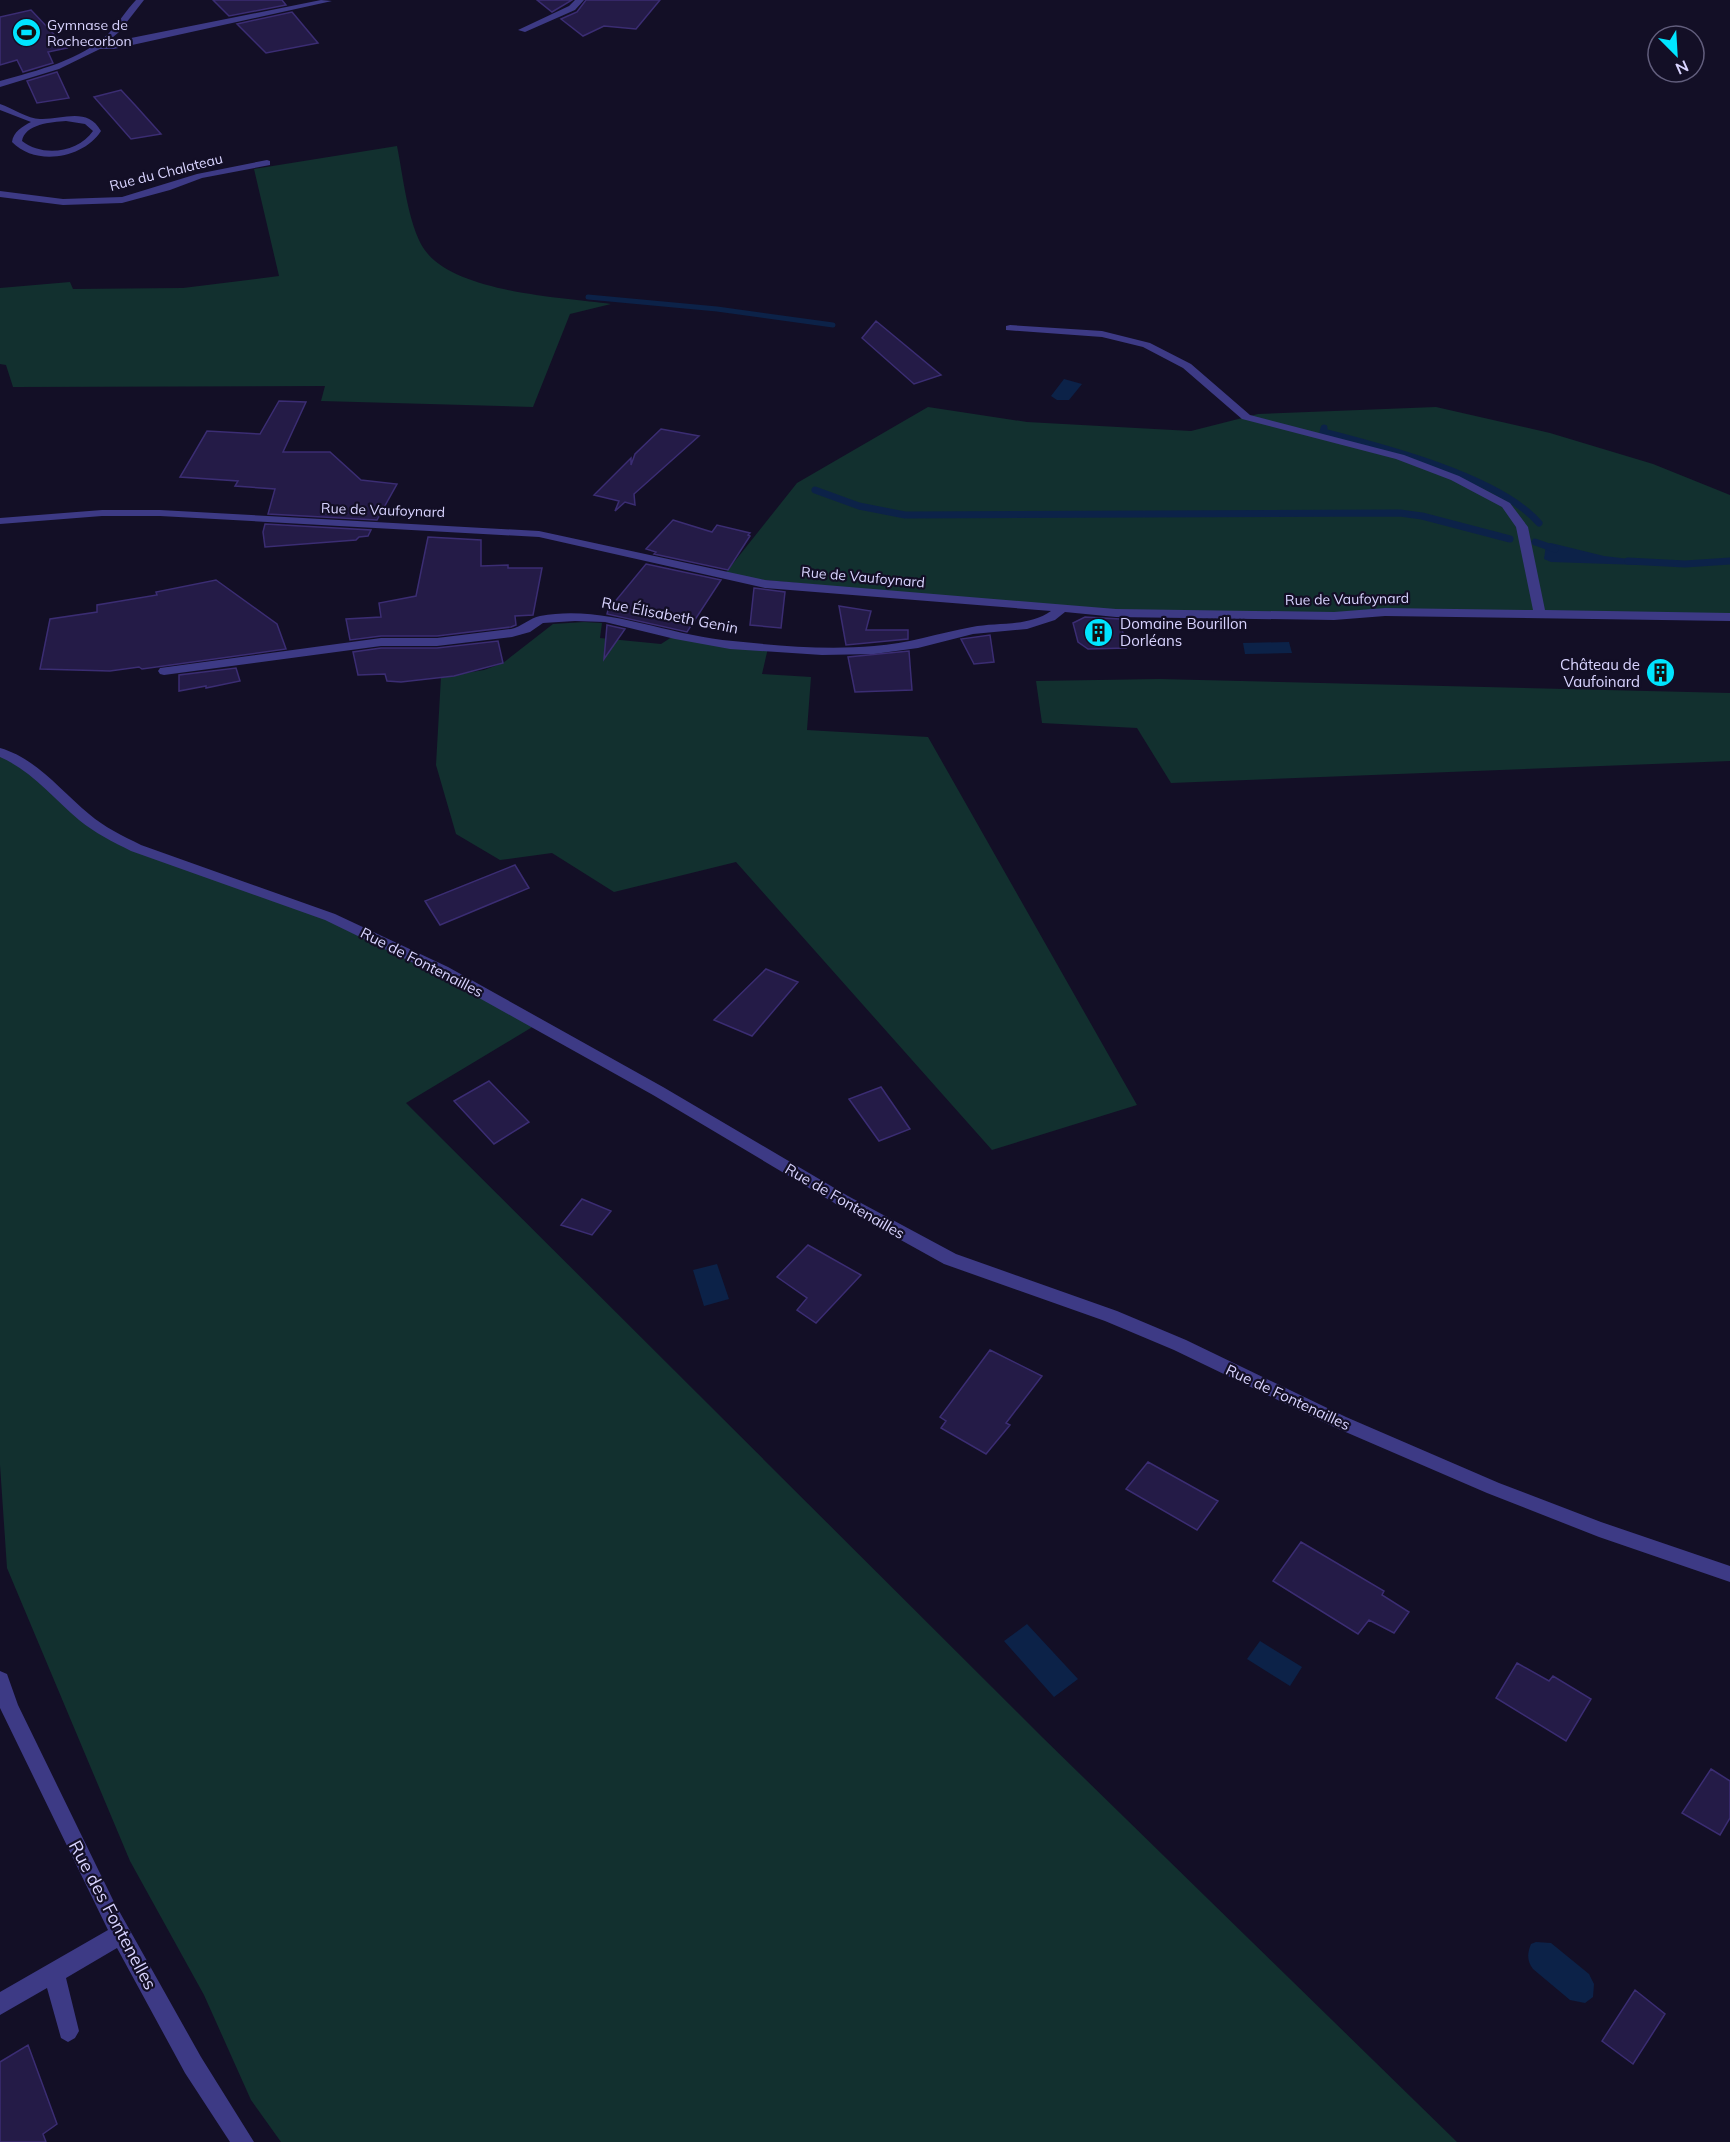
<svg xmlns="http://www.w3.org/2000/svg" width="1730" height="2142" font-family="Mulish,sans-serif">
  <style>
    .green { fill: #12302f }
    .water { fill: #0c2248 }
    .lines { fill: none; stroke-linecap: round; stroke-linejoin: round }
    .stream-far1 { stroke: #0c2248; stroke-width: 5 }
    .stream { stroke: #0c2248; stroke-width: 7 }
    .building { fill: #241b47; stroke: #3b2d73; stroke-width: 1.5 }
    .minor { fill: #3d3a85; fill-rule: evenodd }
    .labels { text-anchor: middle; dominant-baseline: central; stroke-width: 4.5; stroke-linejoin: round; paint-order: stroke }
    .far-poi-label { font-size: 14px; fill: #d9d4ff; stroke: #130f26; text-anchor: start }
    .far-street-label { font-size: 14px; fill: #d9d4ff; stroke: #130f26 }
    .street-label { font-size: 15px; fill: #d9d4ff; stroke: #130f26 }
    .poi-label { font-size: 15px; fill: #d9d4ff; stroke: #130f26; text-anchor: start }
    .near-street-label { font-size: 18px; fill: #d9d4ff; stroke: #130f26 }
  </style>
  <rect width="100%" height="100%" fill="#130f26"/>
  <!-- green -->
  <path class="green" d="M 397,146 C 403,175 408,225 424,249 C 454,293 561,297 611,304 L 570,314 L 533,407 L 321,401 L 325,386 L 13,387 L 6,365 L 0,364 L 0,288 L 70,282 L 73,289 L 183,288 L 279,276 L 254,169 Z
    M 928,407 L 1027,422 L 1191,431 L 1258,414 L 1436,407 L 1550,433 L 1653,464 L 1730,495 L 1730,617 L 1115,613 L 723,576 L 797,483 Z
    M 584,622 L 602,623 L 600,638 L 661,644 L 675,635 L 768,648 L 762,674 L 811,677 L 807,730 L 928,737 L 1137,1105 L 992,1150 L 736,862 L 614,892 L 552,853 L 500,860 L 456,834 L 436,765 L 441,677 L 484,670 L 503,663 L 553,624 Z
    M 1159,679 L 1730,693 L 1730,761 L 1171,783 L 1137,728 L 1042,723 L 1036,681 Z
    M 0,756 L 34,770 L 110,835 L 315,912 L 539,1023 L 406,1103 L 1041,1736 L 1457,2142 L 281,2142 L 251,2100 L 204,1995 L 130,1861 L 7,1568 L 0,1465 Z"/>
  <!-- water -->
  <path class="water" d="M 1064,379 L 1082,384 L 1069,400 L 1057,400 L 1051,396 Z
    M 1551,543 L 1604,556 L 1638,560 L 1640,565 L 1551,562 L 1544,559 L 1546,545 Z
    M 1289,642 L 1292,653 L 1245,654 L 1243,643 Z
    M 717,1264 L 729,1299 L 704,1306 L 693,1270 Z
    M 1027,1624 L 1078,1679 L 1054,1697 L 1004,1641 Z
    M 1260,1641 L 1302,1667 L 1290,1686 L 1247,1659 Z
    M 1536,1942 L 1551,1943 L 1589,1974 L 1594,1984 L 1593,1997 L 1585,2003 L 1570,2000 L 1533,1969 C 1527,1961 1527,1954 1531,1944 Z"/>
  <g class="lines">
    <!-- stream-far1 -->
    <path class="stream-far1" d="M 588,297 L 717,309 L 833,325"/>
    <!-- stream -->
    <path class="stream" d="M 1324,428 L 1323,432 C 1382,447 1499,477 1539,523
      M 815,490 L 859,506 L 905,515 L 1400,513 L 1422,516 L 1510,539
      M 1535,542 L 1555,549
      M 1628,561 L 1685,564 L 1730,561"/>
  </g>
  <!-- building -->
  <path class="building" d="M 213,0 L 282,0 L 286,5 L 229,16 Z
    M 537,0 L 572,0 L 552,12 Z
    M 586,0 L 660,0 L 636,29 L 604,26 L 583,36 L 561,19 L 577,12 Z
    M 31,10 L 67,48 L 48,52 L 53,63 L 23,72 L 17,60 L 0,65 L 0,17 Z
    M 292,12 L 318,43 L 266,53 L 237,24 Z
    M 57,72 L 69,98 L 37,103 L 27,81 Z
    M 121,90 L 135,105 L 161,134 L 131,139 L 94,97 Z
    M 876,321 L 941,375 L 914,384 L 862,338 Z
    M 279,401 L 306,402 L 283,452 L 330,452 L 361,480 L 397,484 L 377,520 L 268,514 L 275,489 L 235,486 L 238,481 L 180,477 L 207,431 L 260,434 Z
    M 661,429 L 699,436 L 634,494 L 635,505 L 625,502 L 615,511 L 619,501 L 594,495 L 631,458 L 631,465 L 635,454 Z
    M 673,520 L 712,532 L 717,525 L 750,533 L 748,535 L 750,536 L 728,570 L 654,554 L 656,552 L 646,549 Z
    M 265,524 L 371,530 L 368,536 L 359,537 L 356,540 L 265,547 L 263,532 Z
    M 428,537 L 481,540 L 481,566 L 508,565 L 508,568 L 542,568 L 533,615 L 515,616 L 516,625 L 511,627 L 437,636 L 381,636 L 350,640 L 346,619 L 381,617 L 379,603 L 416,596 Z
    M 646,564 L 721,580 L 687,632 L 607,614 L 608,610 Z
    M 216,580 L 277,624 L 286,649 L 142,669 L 139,667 L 110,671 L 40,669 L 50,619 L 97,612 L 97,605 L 157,595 L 156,592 Z
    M 754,588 L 785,592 L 781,628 L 750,625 Z
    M 839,606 L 871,611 L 866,630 L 908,630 L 908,639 L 846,645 Z
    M 1085,617 L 1120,619 L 1126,648 L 1088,649 L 1078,642 L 1073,623 Z
    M 607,625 L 625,629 L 604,659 Z
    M 990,635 L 994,662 L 974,664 L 961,639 Z
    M 498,641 L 503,663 L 454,676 L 401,682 L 387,681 L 385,674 L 358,675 L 353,652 L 381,648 L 437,648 Z
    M 909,651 L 912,690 L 855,692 L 848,657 Z
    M 236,668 L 240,681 L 206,688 L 206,686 L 179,691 L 179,675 Z
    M 515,865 L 529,888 L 440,925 L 425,901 Z
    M 766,969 L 798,982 L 752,1036 L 714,1020 Z
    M 489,1081 L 529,1122 L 494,1144 L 454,1101 Z
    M 881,1087 L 910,1129 L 879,1141 L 849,1099 Z
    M 582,1199 L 611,1211 L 592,1235 L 561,1225 Z
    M 808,1245 L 861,1275 L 816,1323 L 797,1310 L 807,1298 L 777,1277 Z
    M 990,1350 L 1042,1376 L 1006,1423 L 1010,1425 L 986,1454 L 941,1428 L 946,1421 L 940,1417 Z
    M 1148,1462 L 1218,1501 L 1197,1530 L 1126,1489 Z
    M 1301,1542 L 1384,1591 L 1382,1595 L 1409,1612 L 1394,1633 L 1369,1620 L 1358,1634 L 1273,1581 Z
    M 1517,1663 L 1549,1681 L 1553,1676 L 1591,1699 L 1566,1741 L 1496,1698 Z
    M 1711,1769 L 1730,1781 L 1730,1818 L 1720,1835 L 1682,1813 Z
    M 1635,1990 L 1665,2014 L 1633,2064 L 1602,2041 Z
    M 28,2045 L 57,2124 L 43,2134 L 46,2142 L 0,2142 L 0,2062 Z"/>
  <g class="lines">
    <!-- minor -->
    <path class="minor" d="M 136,0 L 144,0 L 119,32 L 106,43 L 321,0 L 332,1 L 114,49 L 100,49 L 59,69 L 0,87 L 0,81 C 38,70 80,61 109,33 C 119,23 126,10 136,0 Z
      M 575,0 L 584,0 L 575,10 L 525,32 L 518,30 L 569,6 Z
      M 0,104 C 12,108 28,119 40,119 C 62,120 87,106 101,131 C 84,158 36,167 12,142 C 13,132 23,126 31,122 L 0,110 ZM 66,121 L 85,124 L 93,131 C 78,153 42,157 22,141 C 25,124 51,122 66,121 Z
      M 267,160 L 270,161 L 270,165 L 202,178 L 170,190 L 122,203 L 63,205 L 0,197 L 0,191 L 63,199 L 122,197 L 197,174 Z
      M 1010,325 L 1102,331 L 1150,343 L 1191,364 L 1250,415 L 1404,455 L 1459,476 L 1510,503 L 1528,527 L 1545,610 L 1730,613 L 1730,621 L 1385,616 L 1334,620 L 1116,617 L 1065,612 L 1055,620 L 1027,629 L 973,634 L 918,648 L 874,654 L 822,655 L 730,649 L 675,639 L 605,622 L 575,621 L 543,623 L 530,632 L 512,637 L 437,646 L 381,646 L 164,675 L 160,674 L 158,671 L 160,668 L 381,638 L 437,638 L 511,629 C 521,627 530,618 540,616 C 606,604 667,636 733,641 C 779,646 827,650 874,646 C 907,644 939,633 972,627 C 997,622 1029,627 1051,611 L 765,588 L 539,537 L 160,516 L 102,516 L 0,524 L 0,518 L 102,510 L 160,510 L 539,531 L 765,580 L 1116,609 L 1334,612 L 1385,608 L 1533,610 L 1516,527 L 1502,507 L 1451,480 L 1396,459 L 1242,419 L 1183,368 L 1143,347 L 1102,337 L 1006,330 L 1006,326 Z
      M 0,748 C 36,758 61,791 89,814 C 104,827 123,836 141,845 L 335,914 L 448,967 L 663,1087 L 848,1196 L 956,1254 L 1117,1311 L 1186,1340 L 1346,1417 L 1499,1483 L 1601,1522 L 1730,1566 L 1730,1582 L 1599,1537 L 1487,1493 L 1334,1427 L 1174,1350 L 1105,1321 L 944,1264 L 836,1204 L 653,1095 L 438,975 L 325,920 L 131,851 C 113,842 95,833 79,820 C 53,798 32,771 0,757 Z
      M 0,1671 L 7,1674 L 18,1705 L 114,1902 L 201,2057 L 254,2142 L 230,2142 L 185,2073 L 117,1948 L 66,1978 L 79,2031 L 75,2038 L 68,2042 L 61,2038 L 47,1988 L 0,2015 L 0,1992 L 108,1930 L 0,1708 Z"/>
  </g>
  <!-- icons -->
  <defs>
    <symbol id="stadium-disc" viewBox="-11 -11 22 22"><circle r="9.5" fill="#00e5ff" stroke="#130f26"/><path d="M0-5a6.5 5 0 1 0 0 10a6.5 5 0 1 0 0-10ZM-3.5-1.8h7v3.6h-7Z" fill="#111"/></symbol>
    <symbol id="building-disc" viewBox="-11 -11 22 22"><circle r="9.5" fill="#00e5ff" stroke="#130f26"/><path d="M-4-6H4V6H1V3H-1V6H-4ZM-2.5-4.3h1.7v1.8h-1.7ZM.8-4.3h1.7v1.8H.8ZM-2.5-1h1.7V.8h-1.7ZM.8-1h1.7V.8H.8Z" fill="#111"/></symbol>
  </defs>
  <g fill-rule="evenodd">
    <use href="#stadium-disc" x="10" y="16" width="33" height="33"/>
    <use href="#building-disc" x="1082" y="616" width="33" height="33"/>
    <use href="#building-disc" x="1644" y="656" width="33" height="33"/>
  </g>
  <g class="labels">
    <!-- far-poi labels -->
    <g class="far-poi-label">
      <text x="47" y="25">Gymnase de<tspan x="47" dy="16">Rochecorbon</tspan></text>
    </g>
    <!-- far-street labels -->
    <g class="far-street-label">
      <text transform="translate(166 172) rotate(-14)">Rue du Chalateau</text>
      <text transform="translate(383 510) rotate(2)">Rue de Vaufoynard</text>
      <text transform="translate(863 577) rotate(5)">Rue de Vaufoynard</text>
      <text transform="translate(1347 599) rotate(-1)">Rue de Vaufoynard</text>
    </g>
    <!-- street labels -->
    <g class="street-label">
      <text transform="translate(670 615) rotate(11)">Rue Élisabeth Genin</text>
      <text transform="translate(422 962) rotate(27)">Rue de Fontenailles</text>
      <text transform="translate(845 1201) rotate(30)">Rue de Fontenailles</text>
      <text transform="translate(1288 1397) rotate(25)">Rue de Fontenailles</text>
    </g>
    <!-- poi labels -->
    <g class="poi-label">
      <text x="1120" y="623">Domaine Bourillon<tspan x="1120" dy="17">Dorléans</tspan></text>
      <text x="1640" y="664" text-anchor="end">Château de<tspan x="1640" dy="17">Vaufoinard</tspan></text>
    </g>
    <!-- near-street labels -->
    <g class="near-street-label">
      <text transform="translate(113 1915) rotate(62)">Rue des Fontenelles</text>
    </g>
  </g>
  <!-- north arrow -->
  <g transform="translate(1676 54) rotate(156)"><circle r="28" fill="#130f26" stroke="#625e7d" stroke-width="1.5"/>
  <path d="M0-4.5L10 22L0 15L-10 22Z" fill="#00e5ff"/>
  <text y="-9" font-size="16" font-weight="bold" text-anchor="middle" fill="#d9d4ff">N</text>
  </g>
</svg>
